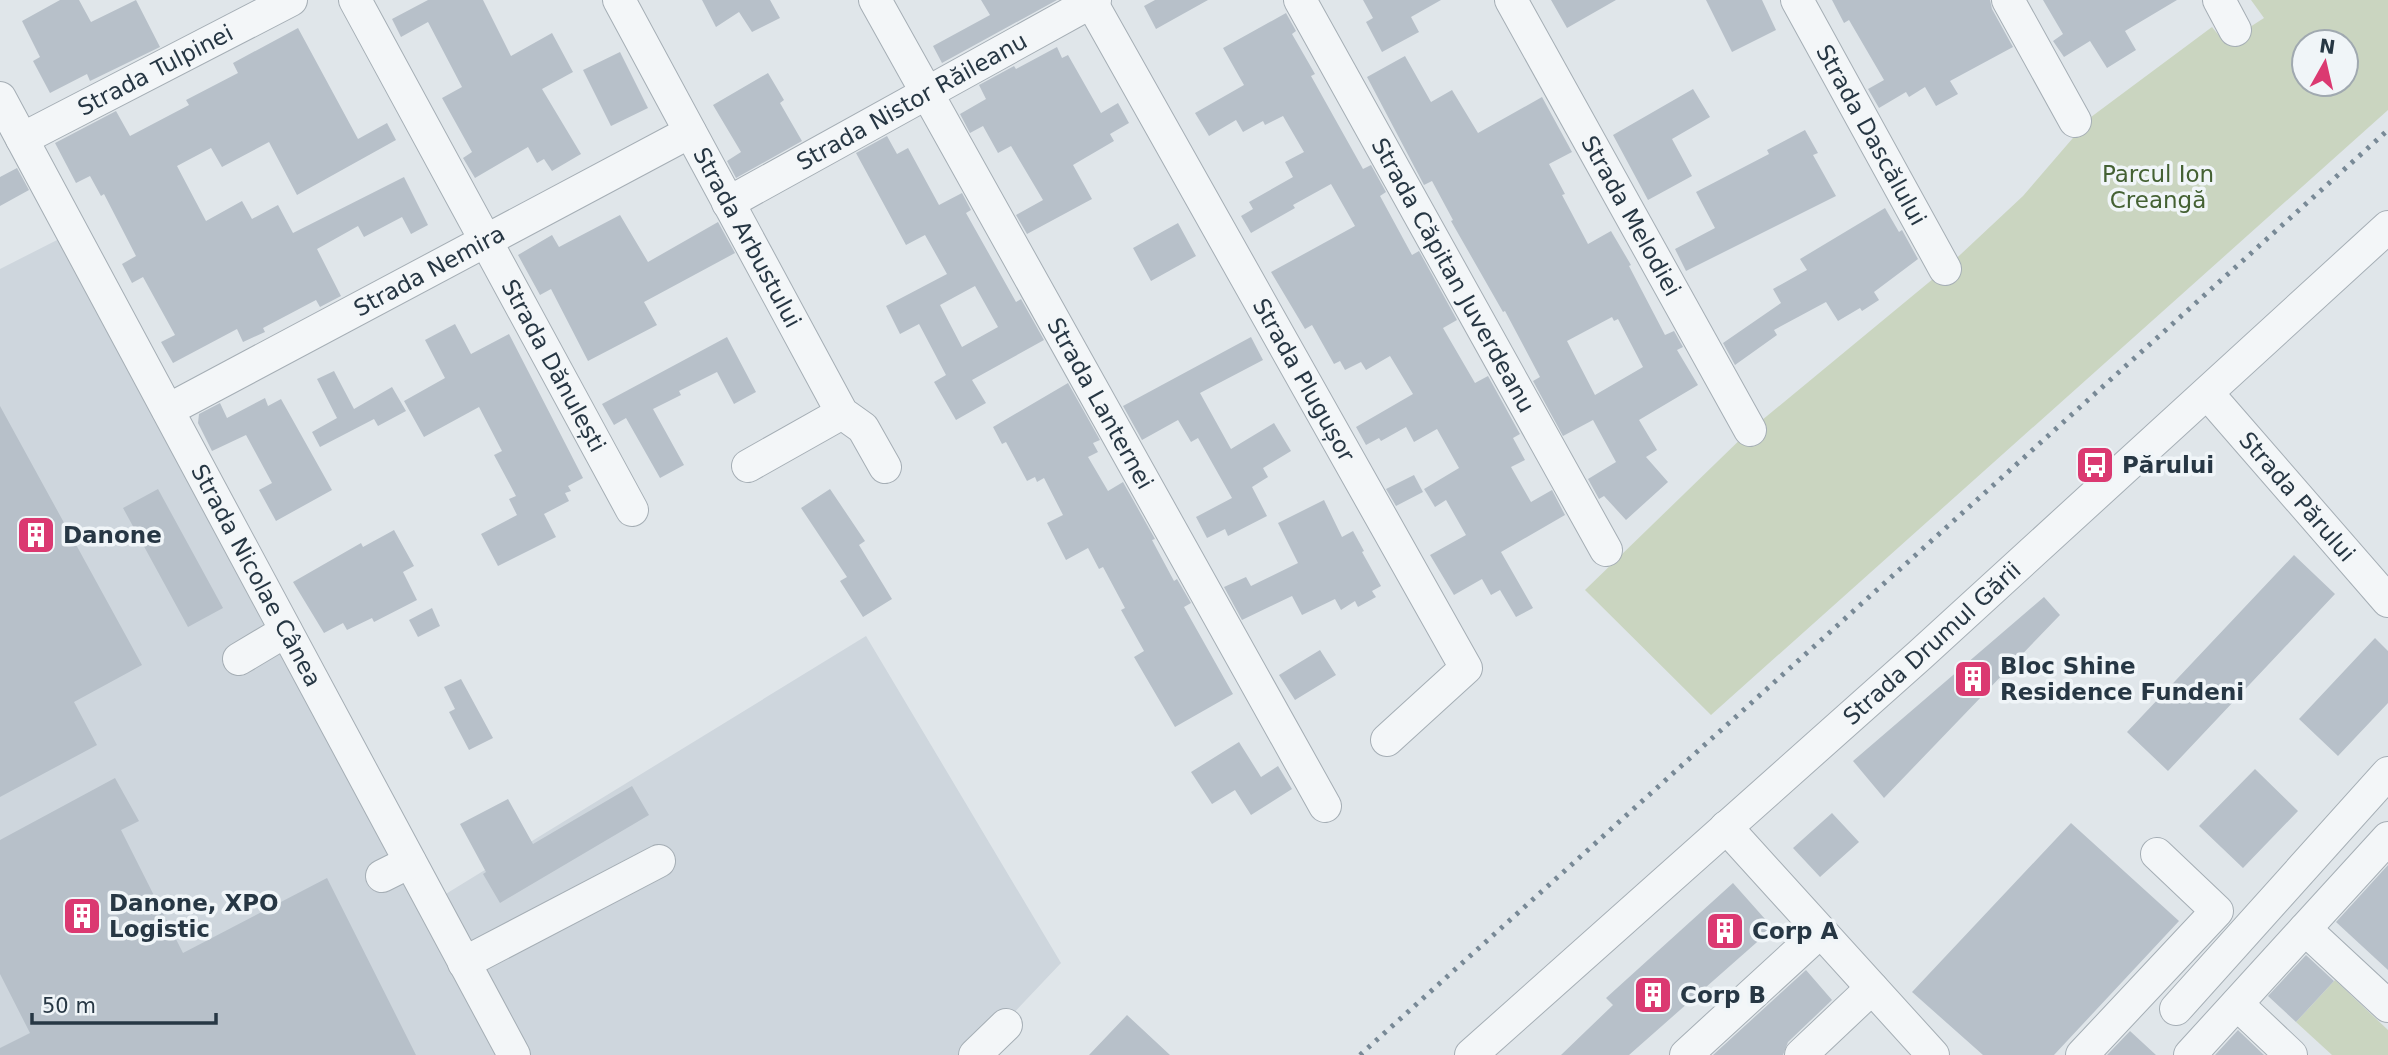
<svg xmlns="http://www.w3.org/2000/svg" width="2388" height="1055" font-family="'DejaVu Sans',sans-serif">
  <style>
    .built { fill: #ced6dd }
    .green { fill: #cad5c0; fill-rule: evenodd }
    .building { fill: #b7c0c9; fill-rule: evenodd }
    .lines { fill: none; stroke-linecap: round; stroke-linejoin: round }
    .minor-casing { stroke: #a5aeb5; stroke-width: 34 }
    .minor { stroke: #f3f6f8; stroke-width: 32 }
    .rail { stroke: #788996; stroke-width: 5; stroke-dasharray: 3.5 7; stroke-linecap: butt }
    .labels { text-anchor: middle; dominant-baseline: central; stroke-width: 7; stroke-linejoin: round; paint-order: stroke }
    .street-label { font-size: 23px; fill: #273744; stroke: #f0f5f8 }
    .park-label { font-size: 23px; fill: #446133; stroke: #f0f5f8 }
    .poi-label { font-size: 23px; font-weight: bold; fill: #273744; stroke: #f0f5f8; text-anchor: start }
  </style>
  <rect width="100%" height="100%" fill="#e0e6ea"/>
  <!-- built -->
  <path class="built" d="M 61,238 L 423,908 L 866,636 L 1061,963 L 974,1055 L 0,1055 L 0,269 Z"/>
  <!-- green -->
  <path class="green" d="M 2251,0 L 2388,0 L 2388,110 L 1711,715 L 1585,590 L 1750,430 L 1945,269 L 2023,196 L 2091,117 L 2212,27 L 2225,43 L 2264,18 ZM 2304,42 L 2346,42 L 2346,84 L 2304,84 Z
    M 2335,980 L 2388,1030 L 2388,1055 L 2332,1055 L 2296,1022 Z"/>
  <!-- building -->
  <path class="building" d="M 60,0 L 79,0 L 91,22 L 136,0 L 160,47 L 90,81 L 87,74 L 50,93 L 33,61 L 40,57 L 22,21 Z
    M 428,0 L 483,0 L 511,56 L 552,33 L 573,72 L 542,89 L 581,154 L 552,171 L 544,159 L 537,163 L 528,147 L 475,178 L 463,158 L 472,152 L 442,98 L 462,87 L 428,22 L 401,37 L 392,19 Z
    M 702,0 L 770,0 L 780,18 L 752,32 L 739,12 L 716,27 Z
    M 981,0 L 1057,0 L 942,63 L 933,46 L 990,15 Z
    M 1155,0 L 1208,0 L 1156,29 L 1144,6 Z
    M 1363,0 L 1441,0 L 1411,17 L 1419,32 L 1382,52 L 1366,22 L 1373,18 Z
    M 1551,0 L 1616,0 L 1567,28 Z
    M 1706,0 L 1762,0 L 1776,30 L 1732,52 Z
    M 1832,0 L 1990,0 L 1992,9 L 2013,47 L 1950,81 L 1958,94 L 1936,106 L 1925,87 L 1909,97 L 1906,92 L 1879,108 L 1868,89 L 1884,80 L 1849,20 L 1844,23 Z
    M 2043,0 L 2177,0 L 2125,31 L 2136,50 L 2107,68 L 2090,41 L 2064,57 L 2053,41 L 2063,34 Z
    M 1286,13 L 1296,31 L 1292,34 L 1315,74 L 1311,76 L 1363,169 L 1371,165 L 1386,192 L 1380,196 L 1412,255 L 1419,251 L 1457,320 L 1443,328 L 1475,383 L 1488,376 L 1520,434 L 1513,438 L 1525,460 L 1511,467 L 1531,502 L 1552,490 L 1565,515 L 1501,552 L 1533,608 L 1516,617 L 1500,590 L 1491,595 L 1482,579 L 1454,595 L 1430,555 L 1466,535 L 1446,500 L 1435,507 L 1424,489 L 1459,468 L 1437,429 L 1414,442 L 1406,427 L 1381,441 L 1379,438 L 1366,445 L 1356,427 L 1413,394 L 1390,356 L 1366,370 L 1361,362 L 1345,370 L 1340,361 L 1334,364 L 1312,325 L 1305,329 L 1271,272 L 1355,226 L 1331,184 L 1293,205 L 1295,208 L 1251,233 L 1241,216 L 1253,209 L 1249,202 L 1293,177 L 1285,162 L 1304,152 L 1283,116 L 1265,125 L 1263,121 L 1243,132 L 1236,120 L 1209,136 L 1195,113 L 1244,85 L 1223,48 Z
    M 298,28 L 358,139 L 387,123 L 396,140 L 297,195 L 269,142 L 222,167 L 211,148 L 177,166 L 206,221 L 242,201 L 252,219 L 278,205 L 293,233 L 404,177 L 428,225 L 411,234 L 402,217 L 364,237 L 358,226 L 317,249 L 341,296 L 320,307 L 316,300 L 263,328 L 265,332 L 243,342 L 237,329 L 173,363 L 161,342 L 175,335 L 143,277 L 132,283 L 122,264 L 136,256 L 104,194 L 101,196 L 90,176 L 76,183 L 55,143 L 116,111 L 130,136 L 189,105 L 186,100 L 238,73 L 233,63 Z
    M 1057,47 L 1062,58 L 1068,55 L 1101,113 L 1118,103 L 1129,123 L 1110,134 L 1114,141 L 1073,165 L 1092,199 L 1027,234 L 1016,215 L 1043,200 L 1011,146 L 998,153 L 983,126 L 970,133 L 960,114 L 986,99 L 979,85 L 1014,66 L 1016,69 Z
    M 620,52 L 648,108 L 611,126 L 583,70 Z
    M 1405,56 L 1431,102 L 1452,90 L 1478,133 L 1542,97 L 1572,152 L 1549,164 L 1565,194 L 1562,195 L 1588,244 L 1611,231 L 1631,265 L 1629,266 L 1665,335 L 1674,331 L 1683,347 L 1677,350 L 1698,385 L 1639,420 L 1657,450 L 1646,457 L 1668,482 L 1626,520 L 1604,496 L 1599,499 L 1588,479 L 1616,462 L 1593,420 L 1563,436 L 1533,381 L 1540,377 L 1505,311 L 1503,312 L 1451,221 L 1453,220 L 1432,181 L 1424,185 L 1367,77 ZM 1612,317 L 1614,321 L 1618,319 L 1643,367 L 1595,395 L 1567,341 Z
    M 768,73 L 784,100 L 780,103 L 802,141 L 736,178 L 727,161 L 741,152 L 713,105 Z
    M 1693,89 L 1710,117 L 1672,139 L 1692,176 L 1648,200 L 1613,135 Z
    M 1805,130 L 1818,153 L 1813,155 L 1836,196 L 1686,271 L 1675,249 L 1715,228 L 1696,192 L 1769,154 L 1767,150 Z
    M 887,136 L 897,154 L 908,148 L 939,205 L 962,193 L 971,210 L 966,213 L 1016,302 L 1021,299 L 1044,340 L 972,380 L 986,403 L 956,420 L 934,382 L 946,375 L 919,324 L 900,334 L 886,306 L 947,274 L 925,235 L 906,245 L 856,153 ZM 975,286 L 998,327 L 962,347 L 940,305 Z
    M 17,168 L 29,190 L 0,206 L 0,177 Z
    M 1885,208 L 1899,232 L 1902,230 L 1918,259 L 1874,292 L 1879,300 L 1862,311 L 1860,308 L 1838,321 L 1826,302 L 1774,330 L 1777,335 L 1735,365 L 1723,343 L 1781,303 L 1773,289 L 1807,270 L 1800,259 Z
    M 620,215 L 648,262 L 718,222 L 735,253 L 644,302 L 657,325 L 588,361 L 551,289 L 540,295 L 518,255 L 552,235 L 559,247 Z
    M 1178,223 L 1196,256 L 1151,281 L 1133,248 Z
    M 455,324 L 471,354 L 509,334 L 583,478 L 568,486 L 571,491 L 565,493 L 569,501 L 544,514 L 556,537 L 498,566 L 481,534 L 517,515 L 509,499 L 516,496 L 494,455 L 502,451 L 479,407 L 424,437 L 404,401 L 445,378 L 425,340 Z
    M 727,337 L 756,392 L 734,404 L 717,372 L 679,391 L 681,395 L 653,409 L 684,465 L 660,478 L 626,418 L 614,425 L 602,404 Z
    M 1251,337 L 1263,360 L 1200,393 L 1231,449 L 1274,423 L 1291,451 L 1263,468 L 1268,477 L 1252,487 L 1267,516 L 1228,536 L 1225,529 L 1207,538 L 1196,517 L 1232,498 L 1198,438 L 1191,442 L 1178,420 L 1142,440 L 1123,406 Z
    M 334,371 L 354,409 L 392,387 L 406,411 L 378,426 L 374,419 L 320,447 L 312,432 L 337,418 L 317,379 Z
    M 1068,383 L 1100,440 L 1093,443 L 1098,452 L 1088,457 L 1108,491 L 1123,482 L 1155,539 L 1152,540 L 1174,581 L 1177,579 L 1191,603 L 1184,607 L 1233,694 L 1175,727 L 1134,657 L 1144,651 L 1121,610 L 1125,608 L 1103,567 L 1099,569 L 1088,548 L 1066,560 L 1047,523 L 1063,515 L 1044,478 L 1037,482 L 1035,477 L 1027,481 L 1006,442 L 1002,444 L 993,427 Z
    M 265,398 L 268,406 L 281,399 L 332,490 L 276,521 L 259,490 L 272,483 L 246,435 L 212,451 L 198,423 L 199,414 L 220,403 L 227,418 Z
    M 0,406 L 142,665 L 74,702 L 97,745 L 0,797 Z
    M 1414,475 L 1423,492 L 1396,506 L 1386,489 Z
    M 158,489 L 223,608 L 188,627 L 123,508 Z
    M 830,489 L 865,541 L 859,545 L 892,599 L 863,617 L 840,581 L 847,577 L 801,508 Z
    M 1324,500 L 1342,537 L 1353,531 L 1364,551 L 1362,552 L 1381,586 L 1372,591 L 1376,597 L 1358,607 L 1355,601 L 1341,610 L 1335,599 L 1302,615 L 1292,596 L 1242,620 L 1224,587 L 1246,577 L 1251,586 L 1298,563 L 1278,523 Z
    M 394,530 L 414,566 L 403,572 L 417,600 L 374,622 L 372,618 L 347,630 L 343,623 L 324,633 L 293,582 L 361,543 L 363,547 Z
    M 2294,555 L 2335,594 L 2168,771 L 2127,732 Z
    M 2044,597 L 2060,615 L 1884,798 L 1853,761 Z
    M 432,608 L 440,626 L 418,637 L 409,620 Z
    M 2375,638 L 2388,651 L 2388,703 L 2338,756 L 2299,719 Z
    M 1320,650 L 1336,675 L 1295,700 L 1279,675 Z
    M 461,679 L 493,738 L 469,750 L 449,712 L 455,709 L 444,687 Z
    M 1239,742 L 1261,777 L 1278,766 L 1292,789 L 1251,815 L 1235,790 L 1212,804 L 1191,772 Z
    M 2255,769 L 2298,811 L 2243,868 L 2199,826 Z
    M 115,778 L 139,821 L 121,830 L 183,953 L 327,878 L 416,1055 L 0,1055 L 0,1048 L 30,1033 L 0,974 L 0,840 Z
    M 632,786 L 649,815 L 500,903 L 483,874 L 486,872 L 460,824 L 508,799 L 533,844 Z
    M 1832,813 L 1859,842 L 1820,877 L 1793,848 Z
    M 2071,823 L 2179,921 L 2054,1055 L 1983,1055 L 1912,992 Z
    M 2388,865 L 2388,970 L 2336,922 Z
    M 1733,883 L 1773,928 L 1629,1055 L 1561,1055 L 1613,1005 L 1606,998 Z
    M 2306,955 L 2334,981 L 2296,1022 L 2268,996 Z
    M 1806,970 L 1832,1000 L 1788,1042 L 1783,1055 L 1713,1055 Z
    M 1127,1015 L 1170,1055 L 1089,1055 Z
    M 2238,1030 L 2241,1033 L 2264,1055 L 2215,1055 Z
    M 2130,1031 L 2156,1055 L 2107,1055 Z"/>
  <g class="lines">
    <defs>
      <g id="minor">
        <path id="s1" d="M 355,0 L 632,510"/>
        <path id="s2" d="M 619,0 L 842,413 L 863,428 L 885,467"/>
        <path id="s3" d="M 875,0 L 1325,806"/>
        <path id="s4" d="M 1090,0 L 1466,668 L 1387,740"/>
        <path id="s5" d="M 1300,0 L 1606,550"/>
        <path id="s6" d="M 1511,0 L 1750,430"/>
        <path id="s7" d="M 1797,0 L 1945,269"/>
        <path d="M 2008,0 L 2075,121"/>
        <path d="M 2219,0 L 2235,30"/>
        <path id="s8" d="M 0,98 L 514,1055"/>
        <path id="s9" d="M 22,139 L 291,0"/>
        <path id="s10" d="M 728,203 L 1095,0"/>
        <path id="s11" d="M 2208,394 L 2388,601"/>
        <path id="s12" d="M 168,410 L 690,132"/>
        <path d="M 748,466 L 842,413"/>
        <path d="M 239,659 L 286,631"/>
        <path d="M 1726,827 L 1933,1055"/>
        <path d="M 382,876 L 410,862"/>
        <path d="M 2305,929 L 2388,1006"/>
        <path d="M 464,963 L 659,861"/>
        <path d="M 2237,1004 L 2291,1055"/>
        <path d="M 2176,1009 L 2388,773"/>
        <path d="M 975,1055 L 1006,1025"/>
        <path id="s13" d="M 1471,1055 L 1920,655 L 2388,227"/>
        <path d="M 1686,1055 L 1820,932"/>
        <path d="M 1801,1055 L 1872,988"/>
        <path d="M 2082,1055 L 2217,911 L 2157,854"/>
        <path d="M 2190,1055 L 2388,838"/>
      </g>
    </defs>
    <!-- minor casing -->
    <use href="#minor" class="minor-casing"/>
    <!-- minor -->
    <use href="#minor" class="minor"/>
    <!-- rail -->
    <path class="rail" d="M 1360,1055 L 2388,130"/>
  </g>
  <!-- icons -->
  <defs>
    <symbol id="bus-square" viewBox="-11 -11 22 22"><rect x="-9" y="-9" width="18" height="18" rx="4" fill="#db3971" stroke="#f0f5f8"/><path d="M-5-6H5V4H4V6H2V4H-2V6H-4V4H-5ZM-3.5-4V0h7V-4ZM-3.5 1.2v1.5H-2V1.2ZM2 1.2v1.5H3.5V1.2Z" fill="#fff"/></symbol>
    <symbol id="building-square" viewBox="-11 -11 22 22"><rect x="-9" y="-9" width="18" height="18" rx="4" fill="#db3971" stroke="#f0f5f8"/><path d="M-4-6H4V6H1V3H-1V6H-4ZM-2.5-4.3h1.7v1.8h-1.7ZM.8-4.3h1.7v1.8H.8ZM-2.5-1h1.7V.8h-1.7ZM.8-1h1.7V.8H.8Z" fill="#fff"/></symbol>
  </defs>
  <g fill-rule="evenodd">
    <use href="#bus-square" x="2073" y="443" width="44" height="44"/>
    <use href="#building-square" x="14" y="513" width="44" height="44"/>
    <use href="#building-square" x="1951" y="657" width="44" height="44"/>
    <use href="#building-square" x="60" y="894" width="44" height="44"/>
    <use href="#building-square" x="1703" y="909" width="44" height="44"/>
    <use href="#building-square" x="1631" y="973" width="44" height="44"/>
  </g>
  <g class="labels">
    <!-- street labels -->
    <g class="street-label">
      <text stroke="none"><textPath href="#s9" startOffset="150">Strada Tulpinei</textPath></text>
      <text stroke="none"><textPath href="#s10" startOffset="210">Strada Nistor Răileanu</textPath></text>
      <text stroke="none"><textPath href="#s7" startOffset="154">Strada Dascălului</textPath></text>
      <text stroke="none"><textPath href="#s6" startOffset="247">Strada Melodiei</textPath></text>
      <text stroke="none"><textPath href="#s2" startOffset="270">Strada Arbustului</textPath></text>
      <text stroke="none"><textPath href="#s12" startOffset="296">Strada Nemira</textPath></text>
      <text stroke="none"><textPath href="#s5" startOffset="315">Strada Căpitan Juverdeanu</textPath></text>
      <text stroke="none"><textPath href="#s1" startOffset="416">Strada Dănulești</textPath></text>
      <text stroke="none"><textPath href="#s4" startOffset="436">Strada Plugușor</textPath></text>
      <text stroke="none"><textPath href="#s3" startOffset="462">Strada Lanternei</textPath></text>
      <text stroke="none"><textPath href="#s11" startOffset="136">Strada Părului</textPath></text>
      <text stroke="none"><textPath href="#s8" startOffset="542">Strada Nicolae Cânea</textPath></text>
      <text stroke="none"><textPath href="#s13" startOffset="618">Strada Drumul Gării</textPath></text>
    </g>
    <!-- park labels -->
    <g class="park-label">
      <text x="2158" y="174">Parcul Ion<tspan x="2158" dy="26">Creangă</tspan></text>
    </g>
    <!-- poi labels -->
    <g class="poi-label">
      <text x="2122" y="465">Părului</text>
      <text x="63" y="535">Danone</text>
      <text x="2000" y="666">Bloc Shine<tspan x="2000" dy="26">Residence Fundeni</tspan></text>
      <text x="109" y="903">Danone, XPO<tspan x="109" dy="26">Logistic</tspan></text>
      <text x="1752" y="931">Corp A</text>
      <text x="1680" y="995">Corp B</text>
    </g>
  </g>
  <!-- north arrow -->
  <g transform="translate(2325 63) rotate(8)"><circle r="33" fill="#f0f5f8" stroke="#a0a9b0" stroke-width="2"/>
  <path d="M0-5L12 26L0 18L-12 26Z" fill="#db3971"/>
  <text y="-10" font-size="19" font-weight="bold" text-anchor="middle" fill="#273744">N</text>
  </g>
  <!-- scale -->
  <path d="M32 1013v10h184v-10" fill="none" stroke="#273744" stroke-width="3.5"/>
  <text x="42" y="1013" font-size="21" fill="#273744" stroke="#f0f5f8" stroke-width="5" paint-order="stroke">50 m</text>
</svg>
